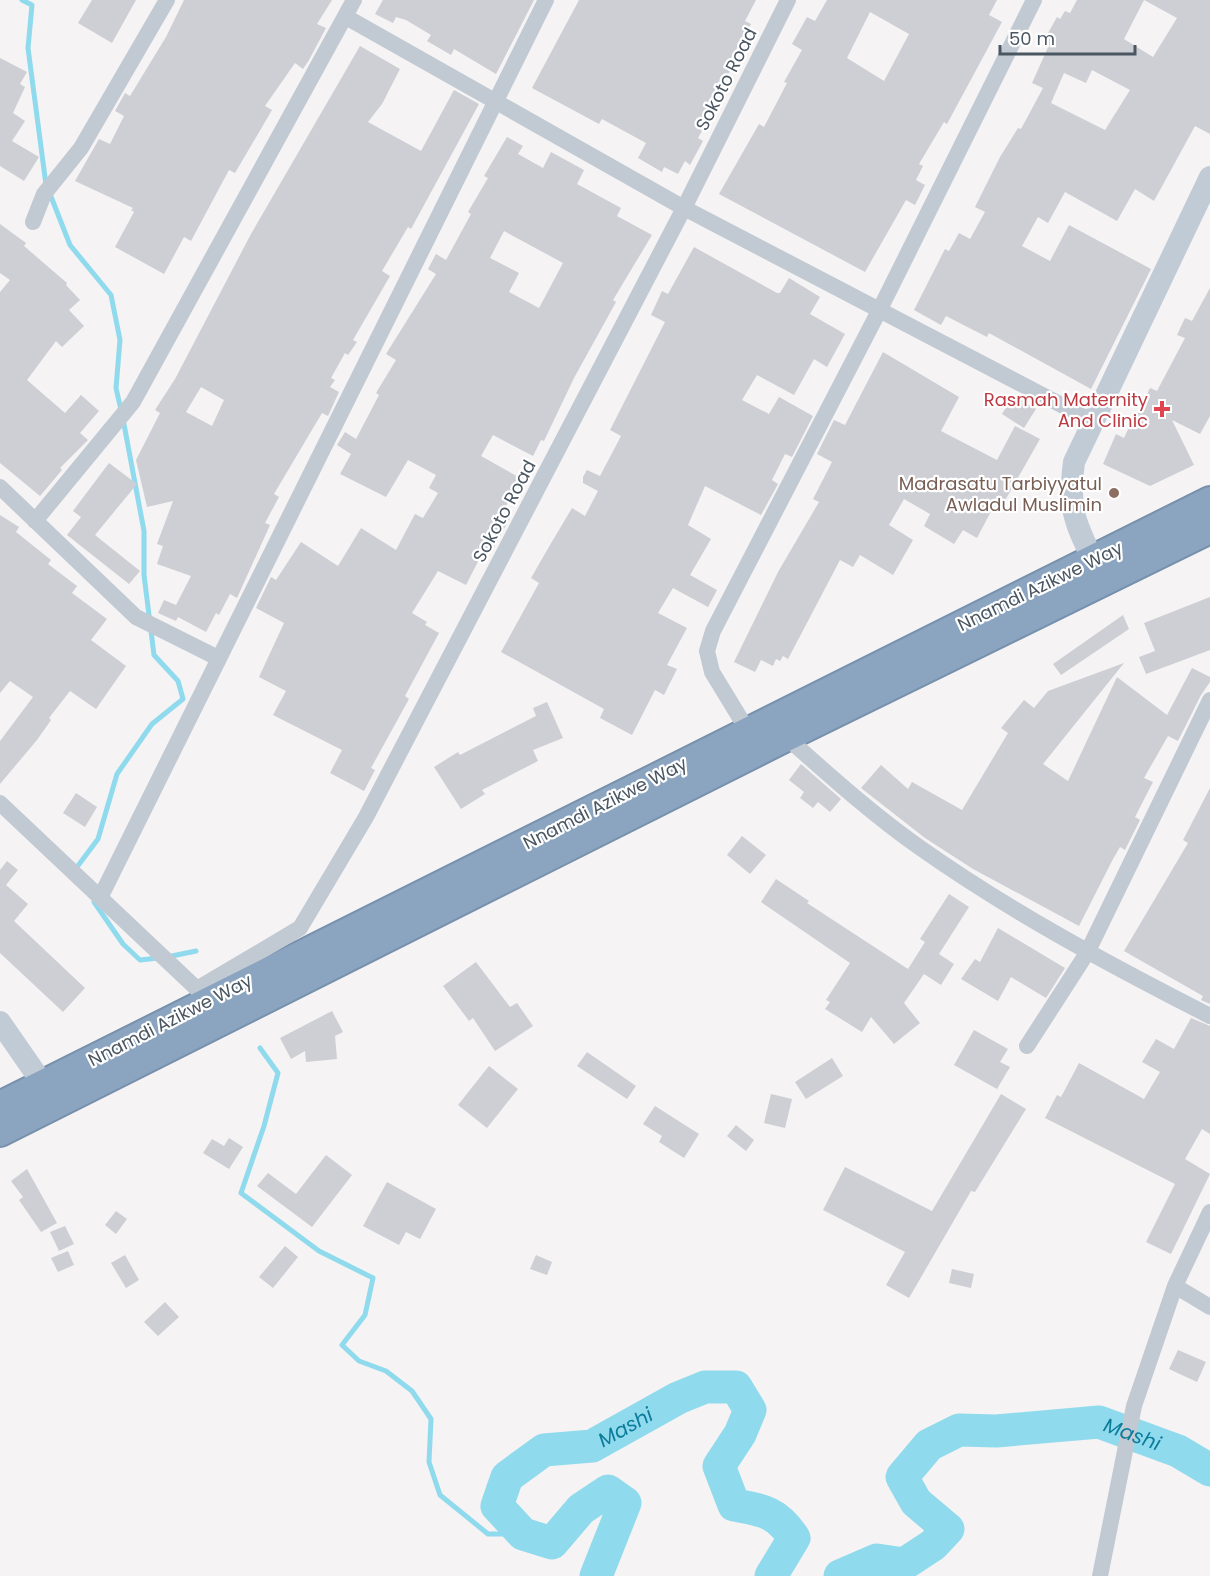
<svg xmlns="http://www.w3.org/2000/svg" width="1210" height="1576" font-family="Poppins,sans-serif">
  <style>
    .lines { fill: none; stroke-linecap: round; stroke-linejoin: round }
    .stream { stroke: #90daee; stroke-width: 5 }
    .river { stroke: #90daee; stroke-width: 33 }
    .building { fill: #cdcfd5; fill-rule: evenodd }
    .highway-casing { stroke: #7690ad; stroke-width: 32 }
    .street { stroke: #c1cad2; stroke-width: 16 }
    .secondary { stroke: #c1cbd6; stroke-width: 22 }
    .highway { stroke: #8ba5c1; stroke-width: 28 }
    .health-dot { fill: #e0444e; stroke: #fff; stroke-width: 2 }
    .education-dot { fill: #8d6e63; stroke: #fff; stroke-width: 2 }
    .labels { text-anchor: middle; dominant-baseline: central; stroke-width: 4.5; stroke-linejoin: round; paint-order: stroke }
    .street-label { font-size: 18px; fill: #4a5661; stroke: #fff }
    .health-label { font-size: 18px; fill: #be3a42; stroke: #fff; text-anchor: end }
    .education-label { font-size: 18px; fill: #785e54; stroke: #fff; text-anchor: end }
    .water-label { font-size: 20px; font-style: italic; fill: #0c7c9b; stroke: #fff }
  </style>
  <rect width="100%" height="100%" fill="#f5f3f3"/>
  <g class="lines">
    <!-- stream -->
    <path class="stream" d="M 22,0 L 32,5 L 28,48 L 46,185
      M 50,194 L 70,245 L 111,295 L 120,340 L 116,388 L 121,410
      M 74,871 L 98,839 L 117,774 L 152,724 L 183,699 L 178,681 L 154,655 L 144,575 L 144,531 L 123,419
      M 94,902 L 123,944 L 140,960 L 158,958
      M 167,957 L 196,951
      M 260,1048 L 278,1073 L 264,1126 L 241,1193 L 319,1251 L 373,1278 L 365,1315 L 342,1345 L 359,1361 L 386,1371 L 412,1391 L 431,1419 L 429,1462 L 440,1495 L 488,1534 L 523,1534"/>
    <!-- river -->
    <g class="river">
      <path id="s1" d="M 596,1576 L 625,1503 L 608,1491 L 581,1509 L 552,1543 L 523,1534 L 497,1506 L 507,1477 L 544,1450 L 592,1446 L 678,1398 L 705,1387 L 736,1387 L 750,1410 L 740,1434 L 719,1466 L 734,1505 C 763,1510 777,1512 794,1538 L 771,1576"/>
      <path id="s2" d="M 840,1576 L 877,1560 L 904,1564 L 933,1545 L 948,1529 L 916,1502 L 902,1477 L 929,1445 L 959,1430 L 996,1431 L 1099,1422 L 1178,1451 L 1210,1470"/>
    </g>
  </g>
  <!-- building -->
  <path class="building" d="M 92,0 L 136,0 L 112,43 L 78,23 Z
    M 184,0 L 332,0 L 317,24 L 326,28 L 309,60 L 303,69 L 295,63 L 265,106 L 272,110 L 235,173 L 229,170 L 191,241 L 184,237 L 164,274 L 115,247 L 134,212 L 131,210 L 133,208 L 75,181 L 99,139 L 110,144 L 124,116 L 115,111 L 125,93 L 130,96 L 166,37 Z
    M 383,0 L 534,0 L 496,74 L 454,49 L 451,55 L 427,41 L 431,35 L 406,20 L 396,17 L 393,23 L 375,14 Z
    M 579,0 L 756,0 L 745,21 L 751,24 L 730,60 L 735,62 L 706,114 L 706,124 L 698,138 L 703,141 L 690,165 L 685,161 L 678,174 L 664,167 L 662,172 L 638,158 L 646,143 L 602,119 L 599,124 L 532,88 Z
    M 827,0 L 997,0 L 989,15 L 1002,22 L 947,124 L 944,122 L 919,164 L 923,166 L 916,180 L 925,185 L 915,205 L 906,200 L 865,272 L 719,194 L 759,124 L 764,127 L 787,83 L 784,82 L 802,50 L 792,44 L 807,17 L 815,21 ZM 870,12 L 909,34 L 884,81 L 847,58 Z
    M 1077,0 L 1210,0 L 1210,134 L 1195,126 L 1154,201 L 1135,189 L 1117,221 L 1065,192 L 1048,223 L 1038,217 L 1022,246 L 1050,261 L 1069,225 L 1151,269 L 1091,389 L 989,333 L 987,337 L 946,316 L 941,325 L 914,310 L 945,249 L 949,251 L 959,233 L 970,239 L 985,212 L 975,207 L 1000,157 L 1018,128 L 1021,129 L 1043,88 L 1032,83 L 1049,45 L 1043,42 L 1057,17 L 1060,19 L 1065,11 L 1070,13 ZM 1144,0 L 1177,18 L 1153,57 L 1124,39 ZM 1092,70 L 1130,90 L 1105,130 L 1051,103 L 1064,73 L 1086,83 Z
    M 360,46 L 400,69 L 382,104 L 368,122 L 421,151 L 454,90 L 479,104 L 411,229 L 408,227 L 382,271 L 390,276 L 353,340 L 357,342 L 348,355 L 345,353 L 331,378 L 335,380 L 330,387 L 339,392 L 328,416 L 322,413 L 274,494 L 279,497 L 265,523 L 270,525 L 237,598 L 230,594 L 219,615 L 216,613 L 206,632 L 178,617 L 176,621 L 158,613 L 164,600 L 176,605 L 191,576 L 157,564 L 163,546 L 157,544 L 173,501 L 147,507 L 136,460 L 160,413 L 155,410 L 175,379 L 251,234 ZM 201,387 L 224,400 L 212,426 L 186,412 Z
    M 0,58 L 27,72 L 20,84 L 25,87 L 13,113 L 25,121 L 12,141 L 39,157 L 24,181 L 0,166 Z
    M 507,137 L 523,146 L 518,154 L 543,168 L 551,152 L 584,170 L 577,184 L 621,208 L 617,216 L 652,235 L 613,300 L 616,302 L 574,378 L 544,441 L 541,440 L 533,456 L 493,435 L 481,456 L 520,478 L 502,514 L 510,518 L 492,551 L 485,548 L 466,585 L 438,571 L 412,613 L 427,622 L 425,625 L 439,633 L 405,696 L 409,699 L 371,768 L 375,770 L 364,791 L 330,773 L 342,750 L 273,715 L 286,691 L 259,677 L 284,623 L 256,608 L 271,577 L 276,580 L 301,542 L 338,566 L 361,528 L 396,550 L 415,514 L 423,518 L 438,493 L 429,488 L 436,475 L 408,460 L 386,497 L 340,474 L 351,454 L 337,445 L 345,432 L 356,439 L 379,395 L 376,393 L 396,360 L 386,354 L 436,274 L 428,269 L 436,254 L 446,260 L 471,214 L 468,212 L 488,178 L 484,176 ZM 504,231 L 563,263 L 539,308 L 509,292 L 519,273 L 490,258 Z
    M 0,224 L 26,243 L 24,246 L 67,283 L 66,285 L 80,300 L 69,310 L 84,326 L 62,347 L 56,341 L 27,380 L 65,413 L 81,395 L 99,411 L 80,433 L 88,440 L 60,468 L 62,470 L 40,496 L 0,463 L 0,292 L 10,280 L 0,273 Z
    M 694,247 L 777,293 L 780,293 L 789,278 L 820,297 L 810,314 L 845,334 L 827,367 L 814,359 L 794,395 L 757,375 L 742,400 L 769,414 L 779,397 L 813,416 L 792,457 L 785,454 L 772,480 L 778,484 L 761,515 L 705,486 L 688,525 L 711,539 L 690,575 L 717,590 L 708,607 L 673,588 L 658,613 L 687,628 L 667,665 L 677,669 L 664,695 L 655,690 L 632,735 L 600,718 L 604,709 L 501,652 L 539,583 L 531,578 L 550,545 L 572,508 L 585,516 L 598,491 L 583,483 L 583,477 L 587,470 L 600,476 L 621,436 L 610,430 L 665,322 L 651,315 L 662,291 L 668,294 Z
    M 1210,288 L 1210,416 L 1200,434 L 1172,420 L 1194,465 L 1150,486 L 1103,464 L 1116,434 L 1124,438 L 1131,423 L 1133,424 L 1150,388 L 1157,391 L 1185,338 L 1177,335 L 1185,318 L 1192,321 Z
    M 883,352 L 959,397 L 941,431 L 997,460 L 1015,426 L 1040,439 L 1003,504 L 997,500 L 977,538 L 963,530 L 954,544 L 924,526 L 930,514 L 904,499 L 889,525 L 913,540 L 893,575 L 860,555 L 853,567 L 840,560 L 788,659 L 783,656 L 780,661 L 776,659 L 773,666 L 761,660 L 755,672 L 734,662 L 778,572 L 819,502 L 813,499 L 832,462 L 817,454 L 834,420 L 845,425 Z
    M 1014,395 L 1036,409 L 1024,428 L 1002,414 Z
    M 109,463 L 137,484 L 95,535 L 140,571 L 129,584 L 67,535 L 81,517 L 73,511 Z
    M 0,515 L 19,527 L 16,532 L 51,560 L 48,564 L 77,586 L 72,593 L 107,619 L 91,640 L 126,666 L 96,709 L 70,691 L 49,718 L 51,720 L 37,740 L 0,784 L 0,741 L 33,697 L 10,681 L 0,693 Z
    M 1210,597 L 1210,650 L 1146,674 L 1139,657 L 1155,651 L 1144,623 Z
    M 1123,615 L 1129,629 L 1061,675 L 1053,664 Z
    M 1124,663 L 1043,764 L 1068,781 L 1117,677 L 1167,715 L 1192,668 L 1210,677 L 1210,682 L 1201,695 L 1178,741 L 1168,736 L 1144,778 L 1153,782 L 1135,817 L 1140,820 L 1125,850 L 1120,847 L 1113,859 L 1079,926 L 973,869 L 925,838 L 861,788 L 881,765 L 908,789 L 912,782 L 962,810 L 1008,733 L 1001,728 L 1024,700 L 1034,708 L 1048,691 Z
    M 547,702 L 563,738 L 533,750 L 538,761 L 482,790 L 485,794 L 461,809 L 434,767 L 458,752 L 460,755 L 536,716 L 533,708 Z
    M 801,764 L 841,799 L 830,812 L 818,802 L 813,808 L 800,798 L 804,792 L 789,780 Z
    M 1210,788 L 1210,1004 L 1201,1000 L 1203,996 L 1124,951 L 1188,843 L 1183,840 Z
    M 76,793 L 97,807 L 85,827 L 63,813 Z
    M 742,836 L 766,855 L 750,874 L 727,855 Z
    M 7,861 L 18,870 L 6,885 L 28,904 L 14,921 L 85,988 L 63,1012 L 0,953 L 0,870 Z
    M 776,879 L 809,901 L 807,903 L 908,969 L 925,942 L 920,939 L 949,894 L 969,907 L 939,954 L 954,964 L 941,985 L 924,974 L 904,1003 L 920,1023 L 894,1044 L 871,1017 L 862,1032 L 825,1009 L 830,1002 L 826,1000 L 850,963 L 761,902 Z
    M 998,928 L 1065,968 L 1046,998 L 1011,977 L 998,1001 L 961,979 L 975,959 L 980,962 Z
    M 476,962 L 510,1007 L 517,1003 L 533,1026 L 495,1051 L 473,1018 L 469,1021 L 443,986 Z
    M 332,1011 L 343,1032 L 335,1036 L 337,1059 L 306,1062 L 305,1051 L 291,1059 L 280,1038 Z
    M 1191,1018 L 1210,1026 L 1210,1134 L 1202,1129 L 1185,1159 L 1210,1174 L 1171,1254 L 1146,1242 L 1175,1184 L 1045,1118 L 1057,1095 L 1061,1097 L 1079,1063 L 1144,1099 L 1160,1072 L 1142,1062 L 1156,1039 L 1174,1049 Z
    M 974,1030 L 1008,1049 L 1000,1062 L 1010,1067 L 997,1089 L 954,1065 Z
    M 587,1052 L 636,1086 L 627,1099 L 577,1066 Z
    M 832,1058 L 843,1076 L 806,1099 L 795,1082 Z
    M 489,1066 L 518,1089 L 487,1128 L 458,1105 Z
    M 771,1094 L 792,1099 L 785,1128 L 764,1123 Z
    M 1001,1094 L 1026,1109 L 975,1192 L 971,1191 L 909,1298 L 886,1285 L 905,1252 L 823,1210 L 845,1167 L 932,1211 Z
    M 655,1106 L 699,1134 L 684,1158 L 659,1142 L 662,1136 L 643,1124 Z
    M 736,1125 L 754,1140 L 746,1151 L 727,1136 Z
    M 229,1138 L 243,1147 L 229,1169 L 203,1153 L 212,1139 L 224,1146 Z
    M 326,1155 L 352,1175 L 312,1227 L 257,1186 L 268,1173 L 296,1194 Z
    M 27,1169 L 57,1223 L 41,1232 L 19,1200 L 23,1197 L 11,1181 Z
    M 387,1182 L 436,1209 L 420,1239 L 406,1232 L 399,1245 L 363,1226 Z
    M 116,1211 L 127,1219 L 116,1234 L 105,1225 Z
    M 65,1226 L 74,1244 L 59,1251 L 50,1232 Z
    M 285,1246 L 298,1257 L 273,1288 L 259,1277 Z
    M 68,1251 L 74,1265 L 58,1272 L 51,1258 Z
    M 125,1255 L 139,1280 L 126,1288 L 111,1263 Z
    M 536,1255 L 552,1262 L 547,1275 L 530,1269 Z
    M 952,1269 L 974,1274 L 971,1288 L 949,1283 Z
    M 165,1302 L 179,1317 L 158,1336 L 144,1322 Z
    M 1178,1350 L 1206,1362 L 1197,1382 L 1169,1369 Z"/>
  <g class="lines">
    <defs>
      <path id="highway" d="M 0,1106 L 1210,501
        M 0,1132 L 786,737 L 1210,529"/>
    </defs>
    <!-- highway casing -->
    <use href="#highway" class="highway-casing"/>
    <!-- street -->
    <path class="street" d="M 346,17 L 684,208 L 1092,421
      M 33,222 L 44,194 L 81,148 L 167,0
      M 0,487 L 136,617 L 218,658
      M 35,521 L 133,402 L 354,0
      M 748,731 L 712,672 L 707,651 L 713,631 L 880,309 L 1034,0
      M 786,737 C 829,775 872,814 919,847 C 1011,912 1110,965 1210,1016
      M 0,803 L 197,989 L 300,928 L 366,817 L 684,208 L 788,0
      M 101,896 L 546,0
      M 1027,1046 L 1087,953 L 1210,700
      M 1175,1286 L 1210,1212
      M 1100,1576 L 1134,1406 L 1175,1286 L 1210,1307"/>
    <!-- secondary -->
    <path class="secondary" d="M 1093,560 C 1074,521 1068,507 1074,462 L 1210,177
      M 0,1022 L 43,1084 L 50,1098"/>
    <!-- highway -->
    <use href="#highway" class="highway"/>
  </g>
  <!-- markers -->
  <path class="health-dot" d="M1159 400h6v6h6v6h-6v6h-6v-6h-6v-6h6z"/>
  <circle class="education-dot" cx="1114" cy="493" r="6"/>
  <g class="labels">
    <!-- street labels -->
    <g class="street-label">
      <text transform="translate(726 79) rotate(-63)">Sokoto Road</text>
      <text transform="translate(504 511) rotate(-62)">Sokoto Road</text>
      <text transform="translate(1040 586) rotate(-26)">Nnamdi Azikwe Way</text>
      <text transform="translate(605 803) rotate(-27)">Nnamdi Azikwe Way</text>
      <text transform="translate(170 1020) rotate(-27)">Nnamdi Azikwe Way</text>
    </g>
    <!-- health labels -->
    <g class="health-label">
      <text x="1148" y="399">Rasmah Maternity<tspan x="1148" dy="21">And Clinic</tspan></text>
    </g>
    <!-- education labels -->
    <g class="education-label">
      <text x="1102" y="483">Madrasatu Tarbiyyatul<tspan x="1102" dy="21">Awladul Muslimin</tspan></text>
    </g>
    <!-- water labels -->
    <g class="water-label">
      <text stroke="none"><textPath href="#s1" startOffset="408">Mashi</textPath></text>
      <text stroke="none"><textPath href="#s2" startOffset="446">Mashi</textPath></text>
    </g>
  </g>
  <!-- scale -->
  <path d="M1000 45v9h135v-9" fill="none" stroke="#4a5661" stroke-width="3"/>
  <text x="1009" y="45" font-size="18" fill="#4a5661" stroke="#ffffff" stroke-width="4.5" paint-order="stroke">50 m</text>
</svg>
